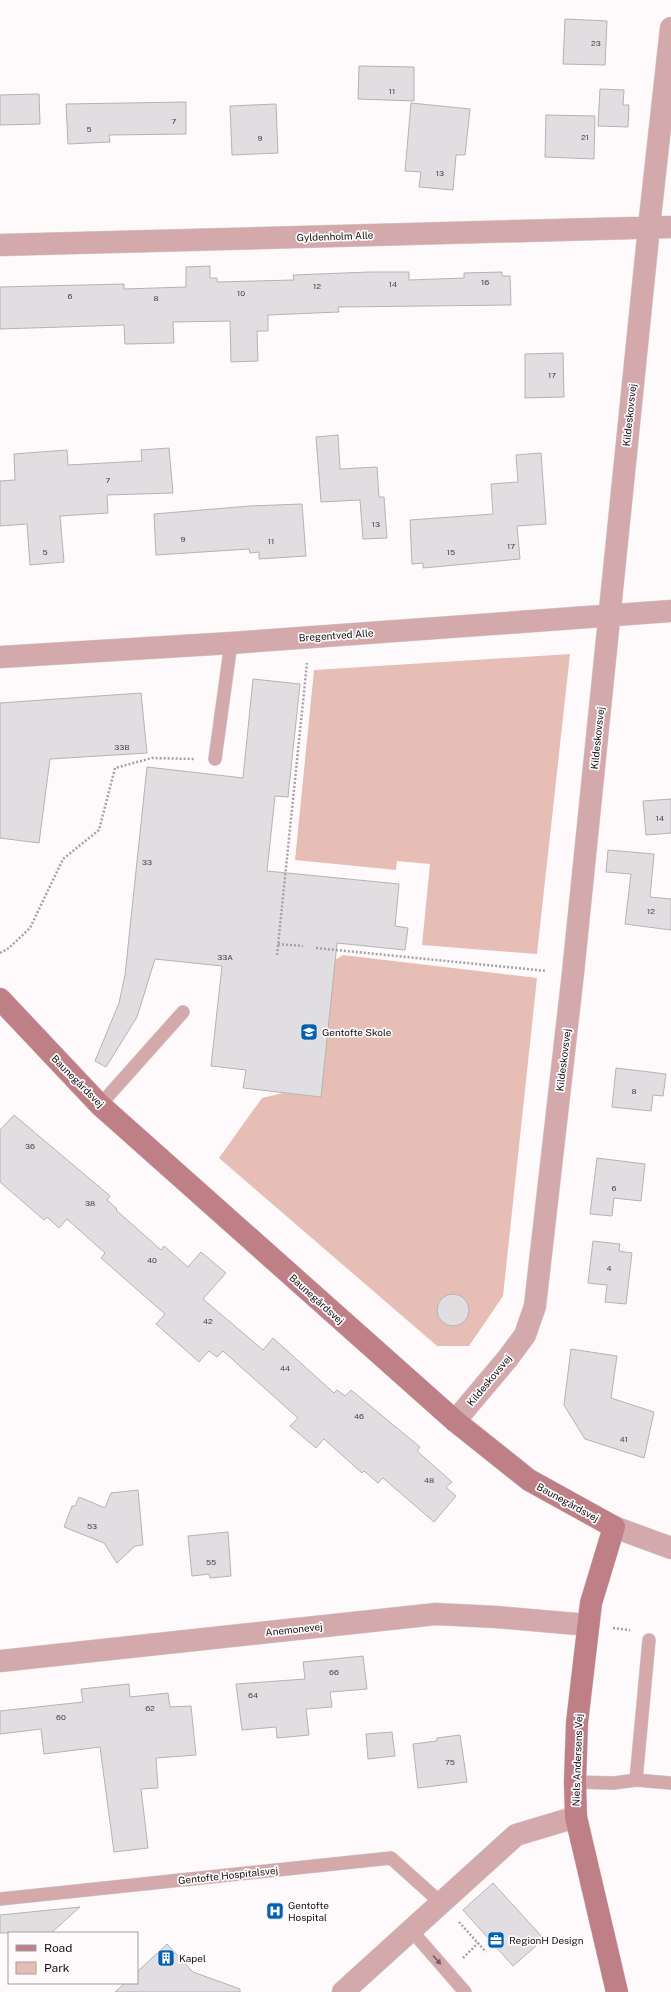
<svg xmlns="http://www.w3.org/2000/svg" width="671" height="1992" font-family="'Public Sans',sans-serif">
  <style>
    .green { fill: #e7beb5 }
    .building { fill: #e0dee0; stroke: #b5b2b4 }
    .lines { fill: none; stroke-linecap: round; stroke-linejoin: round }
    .lane-casing { stroke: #d8d5d6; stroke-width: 14 }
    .street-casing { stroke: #d8d5d6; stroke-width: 23 }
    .secondary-casing { stroke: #d8d5d6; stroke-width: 23 }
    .path { stroke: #a5a2a3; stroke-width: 2.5; stroke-dasharray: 2 2; stroke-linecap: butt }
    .lane { stroke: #d4a9ac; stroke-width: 13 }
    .street { stroke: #d4a9ac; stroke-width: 22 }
    .secondary { stroke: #be8086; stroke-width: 22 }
    .oneway { fill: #745d5f }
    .labels { text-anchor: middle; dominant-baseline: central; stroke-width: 3.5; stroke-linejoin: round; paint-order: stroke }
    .number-label { font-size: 8px; fill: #464446 }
    .street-label { font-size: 10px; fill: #131112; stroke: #fefafb }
    .poi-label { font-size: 10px; fill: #131112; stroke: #fefafb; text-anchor: start }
  </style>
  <rect width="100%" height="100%" fill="#fefafb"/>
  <!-- green -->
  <path class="green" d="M 570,654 L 537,954 L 422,945 L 430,864 L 397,861 L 396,870 L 295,860 L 314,670 Z
    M 343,955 L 537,978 L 503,1296 L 469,1346 L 437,1346 L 219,1158 L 262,1098 L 283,1093 L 321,1097 L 335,960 Z"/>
  <!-- building -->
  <path class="building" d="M 565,19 L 607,21 L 605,65 L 563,64 Z
    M 359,66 L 414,67 L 414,101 L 358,99 Z
    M 600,89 L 624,90 L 623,105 L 629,105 L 628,127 L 598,126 Z
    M 39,94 L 40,124 L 0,125 L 0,95 Z
    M 186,102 L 186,134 L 109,135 L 110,142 L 68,144 L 66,104 Z
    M 411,103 L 470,109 L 465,155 L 456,155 L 453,190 L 419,187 L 421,172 L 405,171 Z
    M 276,104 L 278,153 L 232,155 L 230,106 Z
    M 546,115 L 595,116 L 594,159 L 545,157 Z
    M 210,266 L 210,278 L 217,278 L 217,282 L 294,280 L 293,275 L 370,272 L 409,272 L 409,280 L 464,278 L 464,273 L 502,272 L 502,276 L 510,276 L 511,305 L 338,307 L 339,312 L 268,315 L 268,331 L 257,331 L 258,361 L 231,362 L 230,321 L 173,322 L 174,343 L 125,344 L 124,325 L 0,329 L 0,287 L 124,284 L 124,289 L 186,287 L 186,267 Z
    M 563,353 L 564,397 L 525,398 L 525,354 Z
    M 338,435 L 340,469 L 377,467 L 379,497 L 384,497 L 387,538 L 363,539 L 360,500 L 321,502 L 316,437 Z
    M 169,448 L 173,493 L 107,495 L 108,513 L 60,516 L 64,562 L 30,565 L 27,524 L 0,526 L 0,481 L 15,480 L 14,454 L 67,450 L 68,465 L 142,461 L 141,450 Z
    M 541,453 L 546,524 L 517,526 L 520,559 L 423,568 L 423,563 L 412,564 L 410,520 L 493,514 L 491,484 L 518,482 L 516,455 Z
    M 302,504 L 306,556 L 259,559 L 259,552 L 250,553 L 249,549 L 156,555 L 154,514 L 250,506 Z
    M 253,679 L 300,684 L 288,797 L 275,796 L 267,871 L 399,884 L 395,926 L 408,928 L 405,950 L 337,943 L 321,1097 L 243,1088 L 246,1070 L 211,1066 L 222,966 L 155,959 L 137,1017 L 106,1067 L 95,1061 L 119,1003 L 125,975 L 147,767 L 243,778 Z
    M 141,693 L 147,753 L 50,759 L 39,843 L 0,838 L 0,703 Z
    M 671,799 L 671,833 L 646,835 L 643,801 Z
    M 608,850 L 654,854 L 650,897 L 671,899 L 671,930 L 625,924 L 631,874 L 606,872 Z
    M 616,1068 L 666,1074 L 663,1096 L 653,1095 L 651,1111 L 612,1107 Z
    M 14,1115 L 110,1196 L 107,1200 L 117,1209 L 116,1210 L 161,1250 L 164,1246 L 188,1267 L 201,1252 L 226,1273 L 203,1299 L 263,1350 L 273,1338 L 334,1393 L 337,1390 L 345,1396 L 351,1390 L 420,1447 L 417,1451 L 452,1482 L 446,1487 L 456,1496 L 434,1522 L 383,1478 L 378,1483 L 364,1471 L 362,1473 L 324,1439 L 316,1448 L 290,1426 L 298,1418 L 223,1351 L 217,1357 L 209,1351 L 199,1362 L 156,1324 L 165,1314 L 101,1258 L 105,1253 L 67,1219 L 59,1228 L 47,1217 L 44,1220 L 0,1182 L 0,1130 Z
    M 597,1158 L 645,1164 L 641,1201 L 614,1198 L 612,1216 L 590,1214 Z
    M 593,1241 L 620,1244 L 619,1251 L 632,1253 L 626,1304 L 605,1302 L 607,1285 L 588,1283 Z
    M437 1310a16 16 0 1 1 32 0a16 16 0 1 1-32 0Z
    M 571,1349 L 617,1356 L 611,1398 L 654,1412 L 644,1458 L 585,1439 L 564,1405 Z
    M 138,1490 L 143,1545 L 135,1546 L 117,1563 L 104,1543 L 64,1527 L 72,1506 L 75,1506 L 79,1497 L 105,1508 L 111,1493 Z
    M 228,1532 L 231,1576 L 210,1578 L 209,1574 L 192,1576 L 188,1536 Z
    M 363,1656 L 367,1689 L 330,1692 L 332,1707 L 306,1709 L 309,1735 L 277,1738 L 276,1727 L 242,1730 L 236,1684 L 305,1679 L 303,1662 Z
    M 129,1684 L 130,1697 L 168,1693 L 170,1707 L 191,1706 L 196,1755 L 156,1758 L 158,1788 L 141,1789 L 148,1848 L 114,1852 L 100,1747 L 44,1754 L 41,1729 L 0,1734 L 0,1711 L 83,1702 L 81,1689 Z
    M 392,1732 L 395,1756 L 368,1759 L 366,1734 Z
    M 460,1735 L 467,1782 L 418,1788 L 413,1744 L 437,1741 L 437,1738 Z
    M 493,1883 L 544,1939 L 513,1966 L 463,1910 Z
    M 80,1907 L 51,1933 L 0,1933 L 0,1915 Z
    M 167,1944 L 193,1972 L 240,1989 L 240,1992 L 115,1992 L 125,1983 L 137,1983 L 137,1972 Z"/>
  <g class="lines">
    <defs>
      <path id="lane" d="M 215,759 L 231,643
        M 100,1105 L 183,1012
        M 636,1780 L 649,1640
        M 575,1782 L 614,1783 L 636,1780 L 671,1783
        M 0,1899 L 391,1858 L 440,1902
        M 411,1930 L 465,1992"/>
      <path id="street" d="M 0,245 L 671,227
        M 0,657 L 231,643 L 671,611
        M 455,1421 L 508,1358 L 525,1335 L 535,1306 L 573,973 L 649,227 L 671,28
        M 614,1527 L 671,1548
        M 0,1661 L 436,1614 L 496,1617 L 588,1625
        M 343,1992 L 516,1835 L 576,1817"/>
      <path id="secondary" d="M 0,999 L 100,1105 L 455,1421 L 529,1480 L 614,1527 L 591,1603 L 577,1723 L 575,1782 L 576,1817 L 617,1992"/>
    </defs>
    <!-- lane casing -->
    <use href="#lane" class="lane-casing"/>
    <!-- street casing -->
    <use href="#street" class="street-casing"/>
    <!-- secondary casing -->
    <use href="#secondary" class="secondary-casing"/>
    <!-- path -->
    <path class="path" d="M 278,944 L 303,946
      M 316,948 L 547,971
      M 0,953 L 9,948 L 30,928 L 63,859 L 99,830 L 115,768 L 152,758 L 195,759
      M 277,955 L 307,663
      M 613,1628 L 630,1630
      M 459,1922 L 486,1952
      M 463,1958 L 478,1943"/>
    <!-- lane -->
    <use href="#lane" class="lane"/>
    <!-- street -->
    <use href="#street" class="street"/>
    <!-- secondary -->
    <use href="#secondary" class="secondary"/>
  </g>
  <!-- one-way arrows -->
  <defs><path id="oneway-solid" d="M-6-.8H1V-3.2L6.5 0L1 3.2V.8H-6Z"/></defs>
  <use class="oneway" href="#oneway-solid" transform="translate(437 1960) rotate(48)"/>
  <!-- icons -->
  <defs>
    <symbol id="school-square" viewBox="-11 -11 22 22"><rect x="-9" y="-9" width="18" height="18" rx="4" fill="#0560ae" stroke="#fefafb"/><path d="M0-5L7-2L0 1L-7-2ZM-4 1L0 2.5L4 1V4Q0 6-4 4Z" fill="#fff"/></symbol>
    <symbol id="hospital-square" viewBox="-11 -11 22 22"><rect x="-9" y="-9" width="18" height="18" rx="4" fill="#0560ae" stroke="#fefafb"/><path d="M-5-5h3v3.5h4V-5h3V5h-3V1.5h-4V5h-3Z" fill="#fff"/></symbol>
    <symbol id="office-square" viewBox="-11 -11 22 22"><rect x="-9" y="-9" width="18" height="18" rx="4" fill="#0560ae" stroke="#fefafb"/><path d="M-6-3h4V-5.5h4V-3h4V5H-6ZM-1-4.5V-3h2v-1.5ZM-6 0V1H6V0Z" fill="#fff"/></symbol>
    <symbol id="building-square" viewBox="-11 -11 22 22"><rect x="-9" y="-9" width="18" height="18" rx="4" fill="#0560ae" stroke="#fefafb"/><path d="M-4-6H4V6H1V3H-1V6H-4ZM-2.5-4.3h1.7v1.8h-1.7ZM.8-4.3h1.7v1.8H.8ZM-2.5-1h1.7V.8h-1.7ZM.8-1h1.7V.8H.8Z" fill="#fff"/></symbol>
  </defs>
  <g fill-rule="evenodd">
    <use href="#school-square" x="299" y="1022" width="20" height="20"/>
    <use href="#hospital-square" x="265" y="1901" width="20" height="20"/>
    <use href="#office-square" x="486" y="1930" width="20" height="20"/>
    <use href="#building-square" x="156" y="1948" width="20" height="20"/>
  </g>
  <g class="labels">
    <!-- number labels -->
    <g class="number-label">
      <text x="596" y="43">23</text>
      <text x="392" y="91">11</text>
      <text x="174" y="121">7</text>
      <text x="89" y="129">5</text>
      <text x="585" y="137">21</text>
      <text x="260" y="138">9</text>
      <text x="440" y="173">13</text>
      <text x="485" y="282">16</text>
      <text x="393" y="284">14</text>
      <text x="317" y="286">12</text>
      <text x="241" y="293">10</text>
      <text x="70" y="296">6</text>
      <text x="156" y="298">8</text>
      <text x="552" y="375">17</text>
      <text x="108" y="480">7</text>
      <text x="376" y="524">13</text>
      <text x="183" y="539">9</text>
      <text x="271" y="541">11</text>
      <text x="511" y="546">17</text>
      <text x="45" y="552">5</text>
      <text x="451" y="552">15</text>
      <text x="122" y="747">33B</text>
      <text x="660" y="818">14</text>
      <text x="147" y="862">33</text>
      <text x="651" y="911">12</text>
      <text x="225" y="957">33A</text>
      <text x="634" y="1091">8</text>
      <text x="30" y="1146">36</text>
      <text x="614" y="1188">6</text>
      <text x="90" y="1203">38</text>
      <text x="152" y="1260">40</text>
      <text x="609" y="1268">4</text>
      <text x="208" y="1321">42</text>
      <text x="285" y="1368">44</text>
      <text x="359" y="1416">46</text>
      <text x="624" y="1439">41</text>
      <text x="429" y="1480">48</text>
      <text x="92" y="1526">53</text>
      <text x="211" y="1562">55</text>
      <text x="334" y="1672">66</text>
      <text x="253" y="1695">64</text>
      <text x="150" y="1708">62</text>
      <text x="61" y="1717">60</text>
      <text x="450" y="1762">75</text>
    </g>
    <!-- street labels -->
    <g class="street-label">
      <text transform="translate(335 236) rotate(-2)">Gyldenholm Alle</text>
      <text transform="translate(629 415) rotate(-84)">Kildeskovsvej</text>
      <text transform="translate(336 635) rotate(-4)">Bregentved Alle</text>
      <text transform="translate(597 738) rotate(-84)">Kildeskovsvej</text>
      <text transform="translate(563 1060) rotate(-83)">Kildeskovsvej</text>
      <text transform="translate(78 1081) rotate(45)">Baunegårdsvej</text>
      <text transform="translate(317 1299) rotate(42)">Baunegårdsvej</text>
      <text transform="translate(489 1380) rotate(-50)">Kildeskovsvej</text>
      <text transform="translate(568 1502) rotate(29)">Baunegårdsvej</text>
      <text transform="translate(294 1629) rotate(-6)">Anemonevej</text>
      <text transform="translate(577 1760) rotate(-88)">Niels Andersens Vej</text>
      <text transform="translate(228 1875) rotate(-6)">Gentofte Hospitalsvej</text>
    </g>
    <!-- poi labels -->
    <g class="poi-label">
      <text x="322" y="1032">Gentofte Skole</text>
      <text x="288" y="1905">Gentofte<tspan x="288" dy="12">Hospital</tspan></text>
      <text x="509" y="1940">RegionH Design</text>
      <text x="179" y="1958">Kapel</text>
    </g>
  </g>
  <!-- legend -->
  <rect x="8" y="1932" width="130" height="52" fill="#fefafb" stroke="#a09d9e"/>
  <rect x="16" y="1945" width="20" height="6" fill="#be8086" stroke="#a09d9e"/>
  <text x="44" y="1952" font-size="12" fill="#131112">Road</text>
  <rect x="16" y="1962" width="20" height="12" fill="#e7beb5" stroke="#a09d9e"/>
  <text x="44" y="1972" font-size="12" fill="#131112">Park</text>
</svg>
